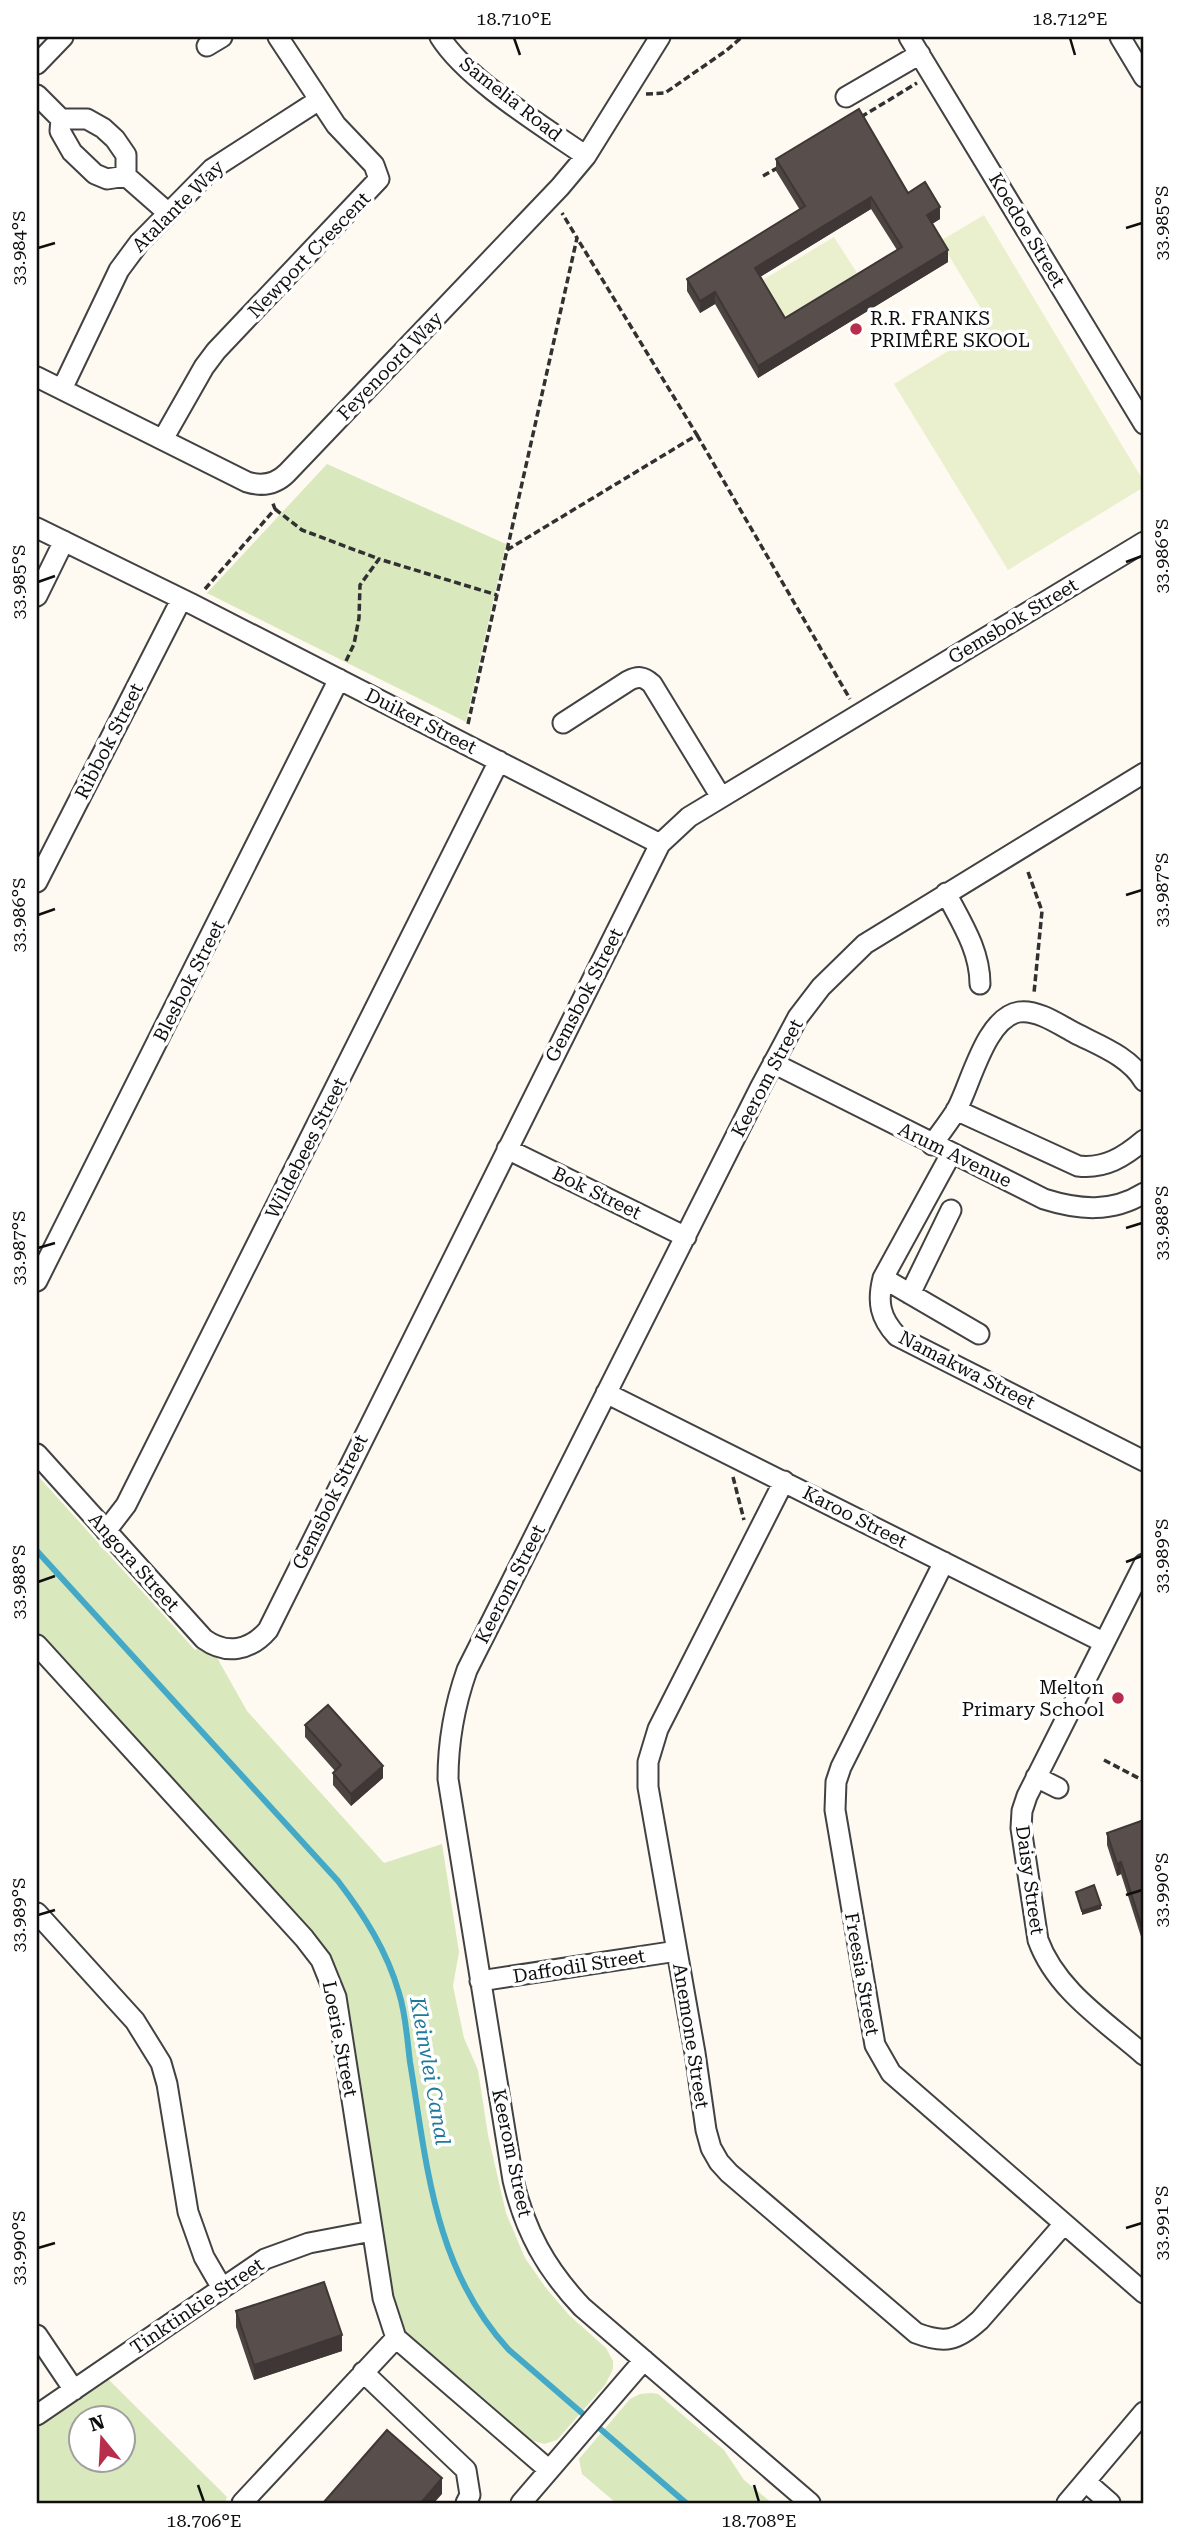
<svg xmlns="http://www.w3.org/2000/svg" width="1181" height="2540" font-family="'Roboto Serif',serif">
  <style>
    .green { fill: #dae8bd; fill-rule: evenodd }
    .pitch { fill: #eaefce }
    .lines { fill: none; stroke-linecap: round; stroke-linejoin: round }
    .stream { stroke: #43a9c7; stroke-width: 6 }
    .minor-casing { stroke: #424242; stroke-width: 23 }
    .path { stroke: #313131; stroke-width: 3.5; stroke-dasharray: 7 3.5; stroke-linecap: butt }
    .minor { stroke: #fff; stroke-width: 19 }
    .wall { fill: #4c4441; fill-rule: evenodd }
    .shaded-wall { fill: #3e3735 }
    .building { fill: #584f4c; stroke: #3e3735; stroke-width: 2; fill-rule: evenodd }
    .ticks { fill: none; stroke: #0f0f0f; stroke-width: 2.5 }
    .poi-dot { fill: #b92d4c; stroke: #fff; stroke-width: 2.5 }
    .labels { text-anchor: middle; dominant-baseline: central; stroke-width: 7; stroke-linejoin: round; paint-order: stroke }
    .street-label { font-size: 19px; fill: #0f0f0f; stroke: #fff }
    .poi-label { font-size: 19px; fill: #0f0f0f; stroke: #fff; text-anchor: start }
    .water-label { font-size: 21px; font-style: italic; fill: #1e7a9c; stroke: #fff }
    .neatline { fill: none; stroke: #0f0f0f; stroke-width: 2.5 }
    .ticks-label { font-size: 18px; text-anchor: middle; fill: #0f0f0f }
  </style>
  <rect width="100%" height="100%" fill="#fefaf2"/>
  <!-- green -->
  <path class="green" d="M 327,464 L 506,544 L 466,722 L 207,593 Z
    M 37,1475 L 195,1650 L 202,1646 L 215,1654 L 247,1711 L 384,1863 L 442,1844 L 459,1952 L 453,1986 L 464,2038 L 478,2070 L 488,2135 L 506,2213 L 525,2258 L 546,2288 L 569,2315 L 606,2348 L 613,2361 L 613,2369 L 605,2385 L 557,2440 L 544,2444 L 527,2439 L 411,2340 L 397,2319 L 346,2011 L 309,1933 L 37,1634 Z
    M 107,2378 L 227,2497 L 225,2503 L 37,2503 L 37,2426 ZM 80,2418 L 122,2418 L 122,2460 L 80,2460 Z
    M 652,2393 L 658,2394 L 724,2450 L 744,2480 L 772,2503 L 616,2503 L 582,2474 L 579,2459 L 630,2399 L 640,2394 Z"/>
  <!-- pitch -->
  <path class="pitch" d="M 984,215 L 1144,482 L 1144,487 L 1008,570 L 894,384 L 991,325 L 940,241 Z
    M 834,237 L 857,273 L 783,318 L 761,281 Z"/>
  <g class="lines">
    <!-- stream -->
    <path class="stream" d="M 37,1551 L 338,1881 C 364,1915 387,1951 399,1993 C 406,2015 407,2039 410,2062 C 427,2165 434,2269 509,2350 L 686,2503"/>
    <defs>
      <path id="minor" d="M 440,37 C 467,80 543,126 586,156
        M 909,37 L 1144,424
        M 1120,37 L 1144,77
        M 207,46 L 222,37
        M 37,64 L 63,37
        M 37,95 L 61,119 L 60,131 L 72,152 L 95,174 L 107,179 L 126,176 L 167,212
        M 846,97 L 920,54
        M 61,119 L 87,119 L 103,128 L 115,139 L 126,155 L 126,176
        M 37,377 L 247,482 C 263,487 276,484 287,473 L 560,187 L 586,156 L 660,37
        M 62,389 L 119,270 L 139,243 L 212,169 L 319,100
        M 163,439 L 204,367 L 216,351 L 379,179 L 374,165 L 336,125 L 278,37
        M 37,528 L 192,604 L 660,844
        M 37,596 L 64,541
        M 563,723 L 628,681 C 638,676 643,676 652,684 L 721,797
        M 37,882 L 181,600
        M 946,893 C 961,922 980,950 980,984
        M 773,1063 L 1044,1199 C 1079,1210 1112,1213 1144,1193
        M 956,1110 L 1078,1166 C 1105,1169 1124,1157 1144,1140
        M 932,1145 C 940,1133 950,1121 957,1109 C 971,1083 986,1017 1019,1012 C 1037,1009 1060,1025 1075,1033 C 1100,1046 1129,1056 1144,1081
        M 507,1149 L 686,1237
        M 951,1154 L 883,1278 C 877,1302 880,1318 897,1336 L 1144,1461
        M 883,1278 L 979,1334
        M 37,1281 L 339,679
        M 910,1294 L 951,1210
        M 606,1393 L 1103,1642
        M 37,1454 L 204,1639 C 226,1655 250,1651 268,1630 L 660,844 L 689,817 L 1144,542
        M 784,1481 L 658,1729 L 648,1762 L 648,1787 L 695,2053 L 706,2130 L 711,2148 L 719,2162 L 729,2173 L 916,2333 C 945,2344 957,2341 980,2320 L 1064,2224
        M 106,1531 L 126,1505 L 499,761
        M 944,1562 L 841,1767 L 836,1782 L 835,1810 L 875,2045 L 891,2073 L 1144,2293
        M 1144,1564 L 1027,1796 L 1022,1811 L 1021,1828 L 1038,1940 C 1056,1990 1105,2021 1144,2055
        M 37,1645 L 304,1938 L 321,1960 L 336,1997 L 383,2298 L 396,2338 L 549,2470
        M 1036,1777 L 1058,1788
        M 37,1913 L 135,2021 L 161,2063 L 167,2084 L 188,2212 L 204,2257 L 222,2288
        M 480,1981 L 677,1951
        M 37,2335 L 74,2390
        M 363,2372 L 466,2470 L 470,2495 L 466,2503
        M 37,2415 L 265,2259 L 309,2243 L 372,2231
        M 1086,2482 L 1110,2503
        M 242,2503 L 396,2338
        M 521,2503 L 644,2360
        M 810,2503 L 582,2307 C 546,2269 525,2231 513,2180 L 448,1779 C 448,1740 454,1707 467,1670 L 760,1088 L 798,1017 L 821,987 L 865,944 L 1144,773
        M 1067,2503 L 1144,2412"/>
    </defs>
    <!-- minor casing -->
    <use href="#minor" class="minor-casing"/>
    <!-- path -->
    <path class="path" d="M 646,94 L 665,93 L 727,50 L 742,37
      M 861,117 L 917,83
      M 763,176 L 779,167
      M 697,435 L 850,699
      M 275,509 L 302,530 L 379,559
      M 507,550 L 697,435 L 577,238
      M 205,589 L 275,509 L 272,501
      M 346,661 L 354,644 L 359,618 L 360,585 L 379,559 L 497,595
      M 468,724 L 577,238 L 562,213
      M 1028,872 L 1042,911 L 1034,993
      M 733,1477 L 744,1520
      M 1104,1760 L 1144,1781"/>
    <!-- minor -->
    <use href="#minor" class="minor"/>
  </g>
  <!-- wall -->
  <path class="wall" d="M 776,159 L 908,193 L 940,219 L 932,224 L 948,262 L 758,378 L 715,304 L 700,313 L 687,291 L 687,279 L 800,210 L 776,171 ZM 871,209 L 897,250 L 785,318 L 760,277 Z
    M 305,1725 L 383,1778 L 351,1806 L 333,1785 L 333,1773 L 335,1771 L 305,1737 Z
    M 1144,1820 L 1144,1946 L 1121,1874 L 1117,1876 L 1107,1845 L 1107,1833 Z
    M 236,2311 L 342,2351 L 254,2380 L 236,2327 Z"/>
  <!-- shaded-wall -->
  <path class="shaded-wall" d="M 871,197 L 871,209 L 755,280 L 755,268 Z
    M 940,207 L 940,219 L 927,227 L 927,215 Z
    M 948,250 L 948,262 L 758,378 L 758,366 Z
    M 715,292 L 715,304 L 700,313 L 700,301 Z
    M 383,1766 L 383,1778 L 351,1806 L 351,1794 Z
    M 1121,1862 L 1121,1874 L 1117,1876 L 1117,1864 Z
    M 1101,1905 L 1101,1909 L 1082,1915 L 1082,1911 Z
    M 342,2335 L 342,2351 L 254,2380 L 254,2365 Z
    M 442,2478 L 442,2494 L 434,2503 L 421,2503 Z"/>
  <!-- building -->
  <path class="building" d="M 859,109 L 908,193 L 925,182 L 940,207 L 927,215 L 948,250 L 758,366 L 715,292 L 700,301 L 687,279 L 805,206 L 776,159 ZM 871,197 L 902,247 L 785,318 L 755,268 Z
    M 328,1705 L 383,1766 L 351,1794 L 333,1773 L 341,1765 L 305,1725 Z
    M 1144,1820 L 1144,1934 L 1121,1862 L 1117,1864 L 1107,1833 Z
    M 1094,1885 L 1101,1905 L 1082,1911 L 1076,1892 Z
    M 324,2282 L 342,2335 L 254,2365 L 236,2311 Z
    M 387,2430 L 442,2478 L 421,2503 L 323,2503 Z"/>
  <!-- ticks -->
  <path class="ticks" d="M 514,38 L 520,55M 1070,38 L 1075,55M 1126,228 L 1142,223M 38,248 L 55,243M 1126,562 L 1142,556M 38,582 L 55,576M 1126,895 L 1142,890M 38,915 L 55,909M 1126,1228 L 1142,1223M 38,1248 L 55,1243M 1126,1562 L 1142,1556M 38,1582 L 55,1576M 1126,1895 L 1142,1890M 38,1915 L 55,1910M 1126,2228 L 1142,2223M 38,2248 L 55,2243M 198,2485 L 204,2502M 754,2485 L 759,2502"/>
  <!-- markers -->
  <g class="poi-dot">
    <circle cx="856" cy="329" r="7"/>
    <circle cx="1118" cy="1698" r="7"/>
  </g>
  <g class="labels">
    <!-- street labels -->
    <g class="street-label">
      <text transform="translate(511 99) rotate(38)">Samelia Road</text>
      <text transform="translate(178 206) rotate(-45)">Atalante Way</text>
      <text transform="translate(1027 230) rotate(59)">Koedoe Street</text>
      <text transform="translate(309 255) rotate(-46)">Newport Crescent</text>
      <text transform="translate(390 366) rotate(-46)">Feyenoord Way</text>
      <text transform="translate(1013 621) rotate(-31)">Gemsbok Street</text>
      <text transform="translate(421 721) rotate(27)">Duiker Street</text>
      <text transform="translate(109 741) rotate(-63)">Ribbok Street</text>
      <text transform="translate(189 981) rotate(-63)">Blesbok Street</text>
      <text transform="translate(584 995) rotate(-63)">Gemsbok Street</text>
      <text transform="translate(767 1078) rotate(-62)">Keerom Street</text>
      <text transform="translate(306 1148) rotate(-63)">Wildebees Street</text>
      <text transform="translate(955 1155) rotate(26)">Arum Avenue</text>
      <text transform="translate(597 1193) rotate(26)">Bok Street</text>
      <text transform="translate(967 1370) rotate(27)">Namakwa Street</text>
      <text transform="translate(330 1502) rotate(-64)">Gemsbok Street</text>
      <text transform="translate(855 1517) rotate(27)">Karoo Street</text>
      <text transform="translate(134 1562) rotate(48)">Angora Street</text>
      <text transform="translate(510 1584) rotate(-63)">Keerom Street</text>
      <text transform="translate(1030 1880) rotate(82)">Daisy Street</text>
      <text transform="translate(579 1966) rotate(-9)">Daffodil Street</text>
      <text transform="translate(862 1974) rotate(80)">Freesia Street</text>
      <text transform="translate(691 2036) rotate(81)">Anemone Street</text>
      <text transform="translate(340 2039) rotate(79)">Loerie Street</text>
      <text transform="translate(512 2153) rotate(78)">Keerom Street</text>
      <text transform="translate(197 2306) rotate(-34)">Tinktinkie Street</text>
    </g>
    <!-- poi labels -->
    <g class="poi-label">
      <text x="870" y="318">R.R. FRANKS<tspan x="870" dy="22">PRIMÊRE SKOOL</tspan></text>
      <text x="1104" y="1687" text-anchor="end">Melton<tspan x="1104" dy="22">Primary School</tspan></text>
    </g>
    <!-- water labels -->
    <g class="water-label">
      <text transform="translate(430 2071) rotate(80)">Kleinvlei Canal</text>
    </g>
  </g>
  <!-- border -->
  <rect width="1181" height="2540" fill="none" stroke="#ffffff" stroke-width="77"/>
  <!-- north arrow -->
  <g transform="translate(102 2439) rotate(342)"><circle r="33" fill="#ffffff" stroke="#9f9f9f" stroke-width="2"/>
  <path d="M0-5L12 26L0 18L-12 26Z" fill="#b92d4c"/>
  <text y="-10" font-size="19" font-weight="bold" text-anchor="middle" fill="#0f0f0f">N</text>
  </g>
  <rect x="38" y="38" width="1104" height="2464" class="neatline"/>
  <g class="ticks-label">
    <text x="514" y="25">18.710°E</text>
    <text x="1070" y="25">18.712°E</text>
    <text transform="translate(1162 223) rotate(-90)" y="6">33.985°S</text>
    <text transform="translate(19 248) rotate(-90)" y="6">33.984°S</text>
    <text transform="translate(1162 556) rotate(-90)" y="6">33.986°S</text>
    <text transform="translate(19 582) rotate(-90)" y="6">33.985°S</text>
    <text transform="translate(1162 890) rotate(-90)" y="6">33.987°S</text>
    <text transform="translate(19 915) rotate(-90)" y="6">33.986°S</text>
    <text transform="translate(1162 1223) rotate(-90)" y="6">33.988°S</text>
    <text transform="translate(19 1248) rotate(-90)" y="6">33.987°S</text>
    <text transform="translate(1162 1556) rotate(-90)" y="6">33.989°S</text>
    <text transform="translate(19 1582) rotate(-90)" y="6">33.988°S</text>
    <text transform="translate(1162 1890) rotate(-90)" y="6">33.990°S</text>
    <text transform="translate(19 1915) rotate(-90)" y="6">33.989°S</text>
    <text transform="translate(1162 2223) rotate(-90)" y="6">33.991°S</text>
    <text transform="translate(19 2248) rotate(-90)" y="6">33.990°S</text>
    <text x="204" y="2527">18.706°E</text>
    <text x="759" y="2527">18.708°E</text>
  </g>
</svg>
